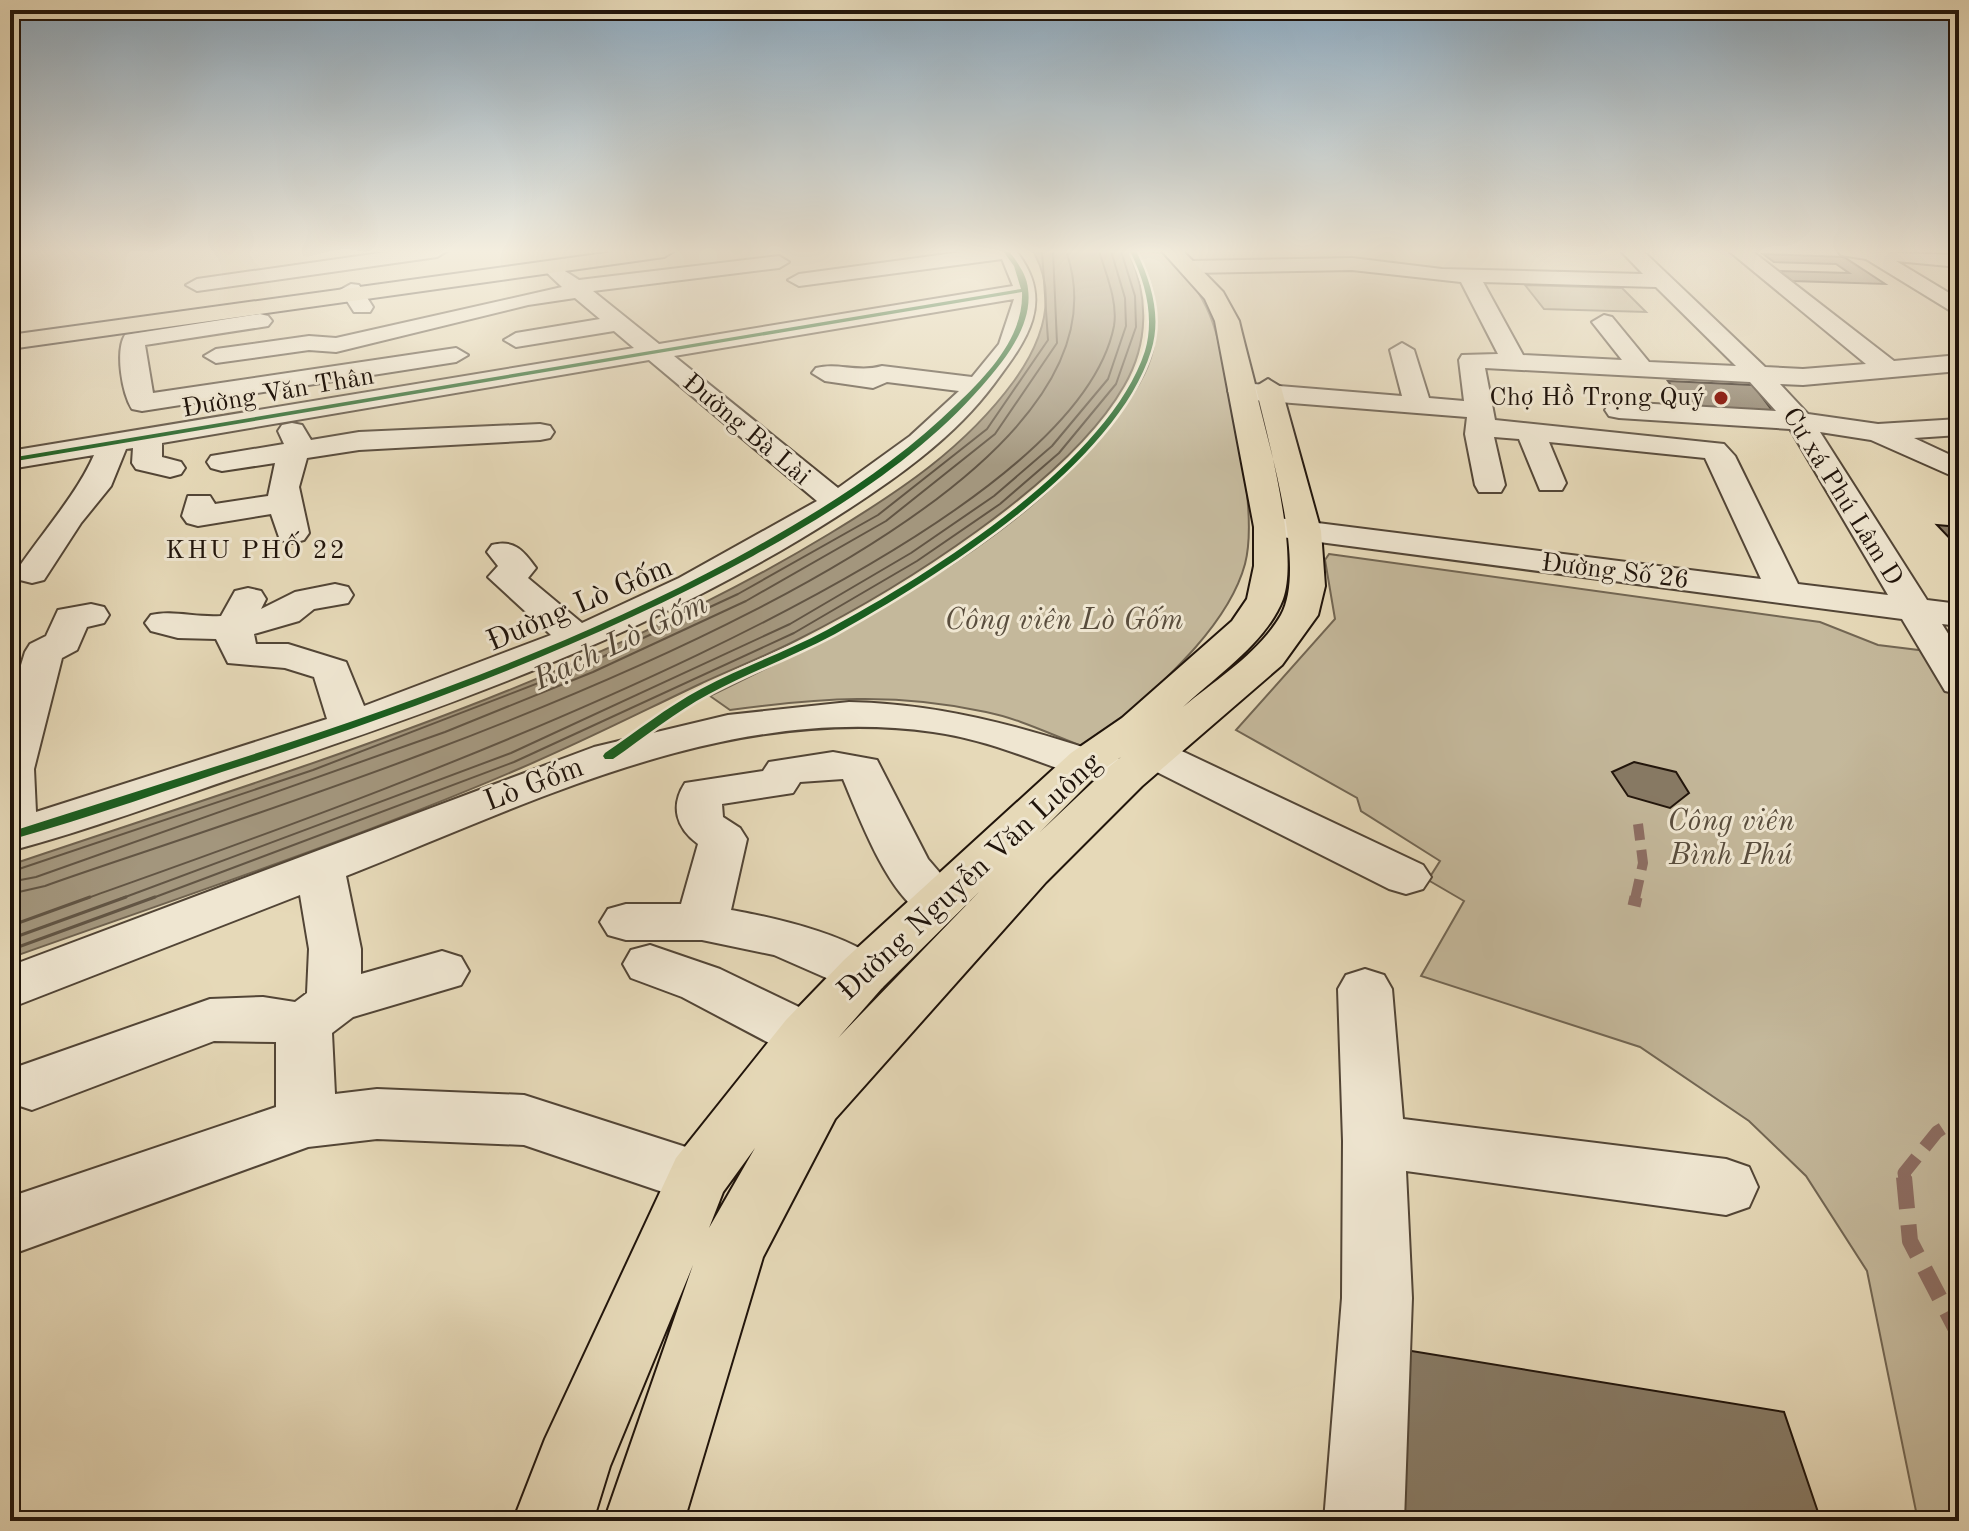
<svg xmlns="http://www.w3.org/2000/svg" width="1969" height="1531" font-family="'Old Standard TT',serif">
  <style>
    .green { fill: #c4b89b; stroke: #726653; stroke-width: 2 }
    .water { fill: #a3967d; stroke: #6f624f; stroke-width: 2 }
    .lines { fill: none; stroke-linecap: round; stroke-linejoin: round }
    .shore-far1 { stroke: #625544; stroke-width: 2 }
    .shore { stroke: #625544; stroke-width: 3 }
    .building { fill: #877a65; stroke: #20140b; stroke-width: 2 }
    .minor-casing { stroke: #524536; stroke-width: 4 }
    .major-casing { stroke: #20140b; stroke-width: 4 }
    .minor { fill: #efe6d1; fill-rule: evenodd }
    .major { fill: #e6d9b8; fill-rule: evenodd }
    .quiet-far2 { stroke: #8d6e63; stroke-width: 10; stroke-dasharray: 20 10; stroke-linecap: butt }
    .quiet-far1 { stroke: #8d6e63; stroke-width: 13; stroke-dasharray: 26 13; stroke-linecap: butt }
    .quiet { stroke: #8d6e63; stroke-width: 16; stroke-dasharray: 32 16; stroke-linecap: butt }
    .cycleway-casing { stroke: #efe6d1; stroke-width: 5 }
    .cycleway { fill: #1b5e20; fill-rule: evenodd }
    .poi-dot { fill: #8f2418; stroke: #efe6d1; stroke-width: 3 }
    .labels { text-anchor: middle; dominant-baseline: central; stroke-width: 6; stroke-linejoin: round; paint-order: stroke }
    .far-street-label { font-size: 26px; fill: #20140b; stroke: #efe6d1 }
    .far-poi-label { font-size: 26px; fill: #20140b; stroke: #efe6d1; text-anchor: end }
    .far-neighbourhood-label { font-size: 26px; letter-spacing: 2px; fill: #20140b; stroke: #efe6d1 }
    .street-label { font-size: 30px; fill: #20140b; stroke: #efe6d1 }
    .park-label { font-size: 30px; font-style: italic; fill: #594d3d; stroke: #efe6d1 }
    .water-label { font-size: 32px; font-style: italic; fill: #544839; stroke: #efe6d1 }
  </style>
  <rect width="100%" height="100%" fill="#e6d9b8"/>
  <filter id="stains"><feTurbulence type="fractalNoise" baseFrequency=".0025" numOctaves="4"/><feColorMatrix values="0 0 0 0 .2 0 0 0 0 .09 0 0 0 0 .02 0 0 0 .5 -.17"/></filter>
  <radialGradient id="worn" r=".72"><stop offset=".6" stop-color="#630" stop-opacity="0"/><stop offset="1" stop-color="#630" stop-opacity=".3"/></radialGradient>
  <!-- green -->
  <path class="green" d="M 1137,251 L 1168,253 C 1216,306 1217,333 1231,401 C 1241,444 1256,522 1245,564 C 1226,635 1141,700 1090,749 C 1056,737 1021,719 986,712 C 896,692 819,698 730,710 L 710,696 C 849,628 1021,544 1116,418 C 1131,397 1147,376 1153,350 C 1161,315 1154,282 1137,251 Z
    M 1525,285 L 1622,288 L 1646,312 L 1544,309 Z
    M 1329,554 L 1820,622 L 1878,645 L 1959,655 L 1959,1521 L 1918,1521 L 1867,1271 L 1806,1176 L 1749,1121 L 1640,1047 L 1421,976 L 1464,901 L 1428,880 L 1440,861 L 1361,811 L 1357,798 L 1236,730 L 1335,619 L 1325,560 Z"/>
  <!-- water -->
  <path class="water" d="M 1033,251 L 1128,251 C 1149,295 1149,343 1124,386 C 1068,484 897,590 797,640 C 766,656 732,669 700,684 C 641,712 582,742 521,768 C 354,840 181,897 10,958 L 10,865 C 282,773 584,683 829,534 C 900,491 965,448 1014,381 C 1042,342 1059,296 1033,251 Z"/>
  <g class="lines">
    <!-- shore-far1 -->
    <path class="shore-far1" d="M 10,872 L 313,770 L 585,665 L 738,594 L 878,515 L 987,429 L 1048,340 L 1042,251
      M 10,882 L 36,877 L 445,732 L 593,672 L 746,601 L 886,521 L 995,434 L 1057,343 L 1053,251
      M 10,894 L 45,886 C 242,814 1171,546 1066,251
      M 85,899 C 299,822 1068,560 1114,326 C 1118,302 1106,274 1099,251
      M 120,899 L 511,753 L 790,624 L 911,553 L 994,496 L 1052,446 L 1108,379 L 1126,326 L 1125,298 L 1111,251
      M 150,899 L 514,762 L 794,633 L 917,561 L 1000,504 L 1059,453 L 1116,384 L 1136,327 L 1135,296 L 1121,251"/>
    <!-- shore -->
    <path class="shore" d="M 10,926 L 90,897
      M 10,939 L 126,897
      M 10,950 L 155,897"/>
  </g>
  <!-- building -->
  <path class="building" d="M 1763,254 L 1844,257 L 1885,284 L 1792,281 L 1779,271 L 1849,273 L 1836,264 L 1774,262 Z
    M 1668,381 L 1753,385 L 1777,417 L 1690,411 Z
    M 1937,525 L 1959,527 L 1959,548 Z
    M 1634,762 L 1676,772 L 1689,793 L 1670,808 L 1628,796 L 1612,772 Z
    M 1375,1345 L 1784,1412 L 1821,1521 L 1388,1521 Z"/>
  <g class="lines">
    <defs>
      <path id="minor" d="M 394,251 L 447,251 L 437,257 L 197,291 L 186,285 L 197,279 Z
        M 969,251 L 1016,251 C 1056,301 1027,340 994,384 C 954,438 893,481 836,517 C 653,634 448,707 243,775 C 166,801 89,830 10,851 L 10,701 L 25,652 L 30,644 L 46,636 L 58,610 L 91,604 L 104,607 L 109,615 L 104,623 L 87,627 L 77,650 L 62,658 L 34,769 L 36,812 L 327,719 L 314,677 L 285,668 L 228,663 L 216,639 L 178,638 L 151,631 L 145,623 L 151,615 C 173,610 197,618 221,616 L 235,591 L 248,588 L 261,591 L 266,599 L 261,609 L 295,592 L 335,584 L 348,587 L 353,595 L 348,603 L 314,609 L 299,621 L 254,634 L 256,644 L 288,644 L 346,662 L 364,706 L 551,635 L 488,577 L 498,566 L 487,552 L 492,545 C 514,539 524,551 536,568 L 528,578 L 582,623 L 679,578 L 817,501 L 649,360 L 162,443 L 162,457 L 181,462 L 185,468 L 181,474 L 170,477 L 136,469 L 132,463 L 133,448 L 126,449 L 111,486 L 81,523 L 44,580 L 32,583 L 20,580 L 15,573 C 40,535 76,496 94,455 L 10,469 L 10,451 L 634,348 L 614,331 L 516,347 L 504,340 L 516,333 L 600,319 L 575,298 L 528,305 L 336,352 L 309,350 L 216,363 L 204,356 L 216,349 L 309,336 L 336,338 L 562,287 L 544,270 L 554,264 L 579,280 L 779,256 L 789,262 L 779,268 L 593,291 L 659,344 L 1013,286 L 1002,259 L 799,286 L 788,280 L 799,274 ZM 1014,299 L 999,344 L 972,377 L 882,366 C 857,373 838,362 816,368 L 812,373 L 825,381 L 873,388 L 887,382 L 959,391 L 910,436 L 838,488 L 674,356 Z
        M 1621,251 L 1643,251 L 1765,367 L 1803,369 L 1866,364 L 1729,251 L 1752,251 L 1894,361 L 1959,355 L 1959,371 L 1803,385 L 1780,384 L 1808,414 L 1878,424 L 1959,419 L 1959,435 L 1914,438 L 1959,459 L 1959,479 L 1871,440 L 1820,432 L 1927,600 L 1959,604 L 1959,626 L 1942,624 L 1959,651 L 1959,694 L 1945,691 L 1902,619 L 1258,534 L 1254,527 L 1258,520 L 1270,517 L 1761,579 L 1705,458 L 1549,442 L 1566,483 L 1562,490 L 1540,490 L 1519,439 L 1494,437 L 1505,485 L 1501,492 L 1479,492 L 1475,485 L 1465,434 L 1467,417 L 1241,399 L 1232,397 L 1228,391 L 1232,385 L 1241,383 L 1402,396 L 1390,350 L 1402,343 L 1414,350 L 1429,398 L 1464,401 L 1459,360 L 1462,355 L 1498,354 L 1461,282 L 1352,270 L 1189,273 L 1179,267 L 1189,261 L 1352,258 L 1442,269 L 1643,274 ZM 1483,282 L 1656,287 L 1736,366 L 1649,362 L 1612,317 L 1604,315 L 1592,322 L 1622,360 L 1523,355 ZM 1485,368 L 1750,382 L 1776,411 L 1619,402 L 1609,404 L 1605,410 L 1609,416 L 1619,418 L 1790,429 L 1888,595 L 1798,584 L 1735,456 L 1724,444 L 1495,420 Z
        M 1838,251 L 1959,255 L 1959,267 L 1896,261 L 1959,299 L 1959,316 L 1866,259 L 1841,255 Z
        M 351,284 L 359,285 L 373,307 L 370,312 L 354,312 L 340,290 Z
        M 260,314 L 268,316 L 272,321 L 268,326 L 145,345 L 153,393 L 456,348 L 468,355 L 456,362 L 142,411 L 132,409 C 122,393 115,351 125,335 Z
        M 292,423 L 302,425 L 311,440 L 359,432 L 540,424 L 550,426 L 554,432 L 550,438 L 540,440 L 359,450 L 307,458 L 299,487 L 309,533 L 304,540 L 292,543 L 280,540 L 271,514 L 198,526 L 187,523 L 182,516 L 188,496 L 210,496 L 215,504 L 268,496 L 275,463 L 222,471 L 211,468 L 207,462 L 211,456 L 284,444 L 278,431 L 282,425 Z
        M 849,702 C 952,704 1043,733 1140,766 L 1146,776 L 1140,786 L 1124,790 C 1059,773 1000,741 933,732 C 726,703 533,802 346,876 L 361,949 L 361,974 L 442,951 L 461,957 L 469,971 L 461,985 L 353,1017 L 332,1033 L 335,1094 L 377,1089 L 524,1095 L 720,1158 L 730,1177 L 720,1196 L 698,1204 L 524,1145 L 377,1139 L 308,1147 L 10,1255 L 10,1197 L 276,1107 L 276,1042 L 214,1041 L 32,1110 L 11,1103 L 11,1069 L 210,999 L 263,997 L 295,1002 L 307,993 L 309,949 L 300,895 L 10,1008 L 10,966 L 594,747 L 728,715 Z
        M 1154,741 L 1169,745 L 1423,865 L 1431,877 L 1423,889 L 1406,894 L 1389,889 L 1139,763 L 1132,754 L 1139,745 Z
        M 833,752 L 877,760 L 928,859 L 964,901 L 957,913 C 945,917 933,921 921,913 C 886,890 859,817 843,779 L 800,782 L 793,793 L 722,804 L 723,817 L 740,828 L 747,839 L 731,910 C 771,917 870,938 890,974 L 882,988 L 863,994 L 774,955 L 702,940 L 626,940 L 608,935 L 600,922 L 608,909 L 626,904 L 681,904 L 698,844 C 676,828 670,806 685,783 L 763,771 L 769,762 Z
        M 650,945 L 720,969 L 826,1020 L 834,1036 L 826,1052 L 806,1058 L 786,1052 L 682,997 L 631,978 L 623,964 L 631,950 Z
        M 1365,969 L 1384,975 L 1392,989 L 1403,1119 L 1726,1159 L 1749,1167 L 1758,1187 L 1749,1207 L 1726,1215 L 1406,1171 L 1412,1298 L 1404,1521 L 1324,1521 L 1342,1298 L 1343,1141 L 1338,989 L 1346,975 Z"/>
      <path id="major" d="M 620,251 L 674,251 L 664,257 L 10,349 L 10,335 Z
        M 1162,251 L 1183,251 L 1223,292 L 1239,321 C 1253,382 1303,544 1283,599 C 1267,642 1216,676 1183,707 C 1217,679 1259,653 1281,615 C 1308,566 1267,441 1255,387 L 1268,379 L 1281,387 L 1321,531 L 1325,586 L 1318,615 L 1282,665 L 1142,786 L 1046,882 L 835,1119 L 763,1257 L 684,1521 L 604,1521 L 693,1265 L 610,1466 L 593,1521 L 513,1521 L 545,1439 L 676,1158 L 786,1020 L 844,960 L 1071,753 L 1122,718 L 1232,621 L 1247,599 L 1254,566 L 1254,527 L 1215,321 L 1205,299 ZM 1121,757 L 1110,766 L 1040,832 L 1101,771 ZM 979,892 L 838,1038 L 882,988 ZM 755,1148 L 709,1228 L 723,1192 Z"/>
    </defs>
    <!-- minor casing -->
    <use href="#minor" class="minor-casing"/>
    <!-- major casing -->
    <use href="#major" class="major-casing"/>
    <!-- minor -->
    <use href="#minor" class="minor"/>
    <!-- major -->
    <use href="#major" class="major"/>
    <!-- quiet-far2 -->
    <path class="quiet-far2" d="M 1635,899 L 1643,863 L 1638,824"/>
    <!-- quiet-far1 -->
    <path class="quiet-far1" d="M 1634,906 L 1636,897
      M 1905,1179 L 1904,1173 L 1937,1132 L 1959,1118"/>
    <!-- quiet -->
    <path class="quiet" d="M 1904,1177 L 1910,1241 L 1959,1335"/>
    <defs>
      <path id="cycleway" d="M 1003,251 L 1009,251 C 1017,262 1027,275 1028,289 C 1033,325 1005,360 982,386 C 919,458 836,510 753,556 C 594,643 425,705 253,762 C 172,788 92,817 10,840 L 10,832 C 255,753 506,682 734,559 C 814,515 892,468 957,404 C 987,375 1024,337 1022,292 L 10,462 L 10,458 L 1021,289 L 1014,266 Z
        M 1130,251 L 1136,251 C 1151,281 1162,317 1151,351 C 1116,465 936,578 835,634 C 794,656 750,672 709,694 C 675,712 645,737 613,759 L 605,759 L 603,756 L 605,753 C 636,732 667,707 701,689 C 742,667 786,652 827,630 C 927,576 1109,463 1145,351 C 1155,317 1145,281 1130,251 Z"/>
    </defs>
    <!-- cycleway casing -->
    <use href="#cycleway" class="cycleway-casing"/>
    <!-- cycleway -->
    <use href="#cycleway" class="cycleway"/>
  </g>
  <!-- sky -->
  <linearGradient id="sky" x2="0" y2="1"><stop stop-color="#8ca8bd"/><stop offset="0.54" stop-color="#f4eedf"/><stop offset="1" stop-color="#f4eedf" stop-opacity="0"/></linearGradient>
  <rect width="1969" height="465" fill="url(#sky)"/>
  <!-- markers -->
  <circle class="poi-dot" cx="1721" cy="398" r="8"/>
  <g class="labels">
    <!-- far-street labels -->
    <g class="far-street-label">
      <text transform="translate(278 393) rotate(-10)">Đường Văn Thân</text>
      <text transform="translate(746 430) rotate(40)">Đường Bà Lài</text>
      <text transform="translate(1842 497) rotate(58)">Cư xá Phú Lâm D</text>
      <text transform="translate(1615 572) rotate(7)">Đường Số 26</text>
    </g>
    <!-- far-poi labels -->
    <g class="far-poi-label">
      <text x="1705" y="398">Chợ Hồ Trọng Quý</text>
    </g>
    <!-- far-neighbourhood labels -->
    <g class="far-neighbourhood-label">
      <text x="256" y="551">KHU PHỐ 22</text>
    </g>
    <!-- street labels -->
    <g class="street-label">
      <text transform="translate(580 605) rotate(-23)">Đường Lò Gốm</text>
      <text transform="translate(534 785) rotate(-21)">Lò Gốm</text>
      <text transform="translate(970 877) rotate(-43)">Đường Nguyễn Văn Luông</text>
    </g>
    <!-- park labels -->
    <g class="park-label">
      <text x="1064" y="621">Công viên Lò Gốm</text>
      <text x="1731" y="822">Công viên<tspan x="1731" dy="34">Bình Phú</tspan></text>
    </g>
    <!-- water labels -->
    <g class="water-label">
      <text transform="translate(621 643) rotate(-25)">Rạch Lò Gốm</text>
    </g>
  </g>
  <!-- margin -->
  <rect width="1969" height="1531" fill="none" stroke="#e6d9b8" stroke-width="40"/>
  <rect x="12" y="12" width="1945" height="1507" fill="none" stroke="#20140b" stroke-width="4"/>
  <rect x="20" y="20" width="1929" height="1491" fill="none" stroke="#20140b" stroke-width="2"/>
  <rect width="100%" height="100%" filter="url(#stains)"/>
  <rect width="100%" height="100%" fill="url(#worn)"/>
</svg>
